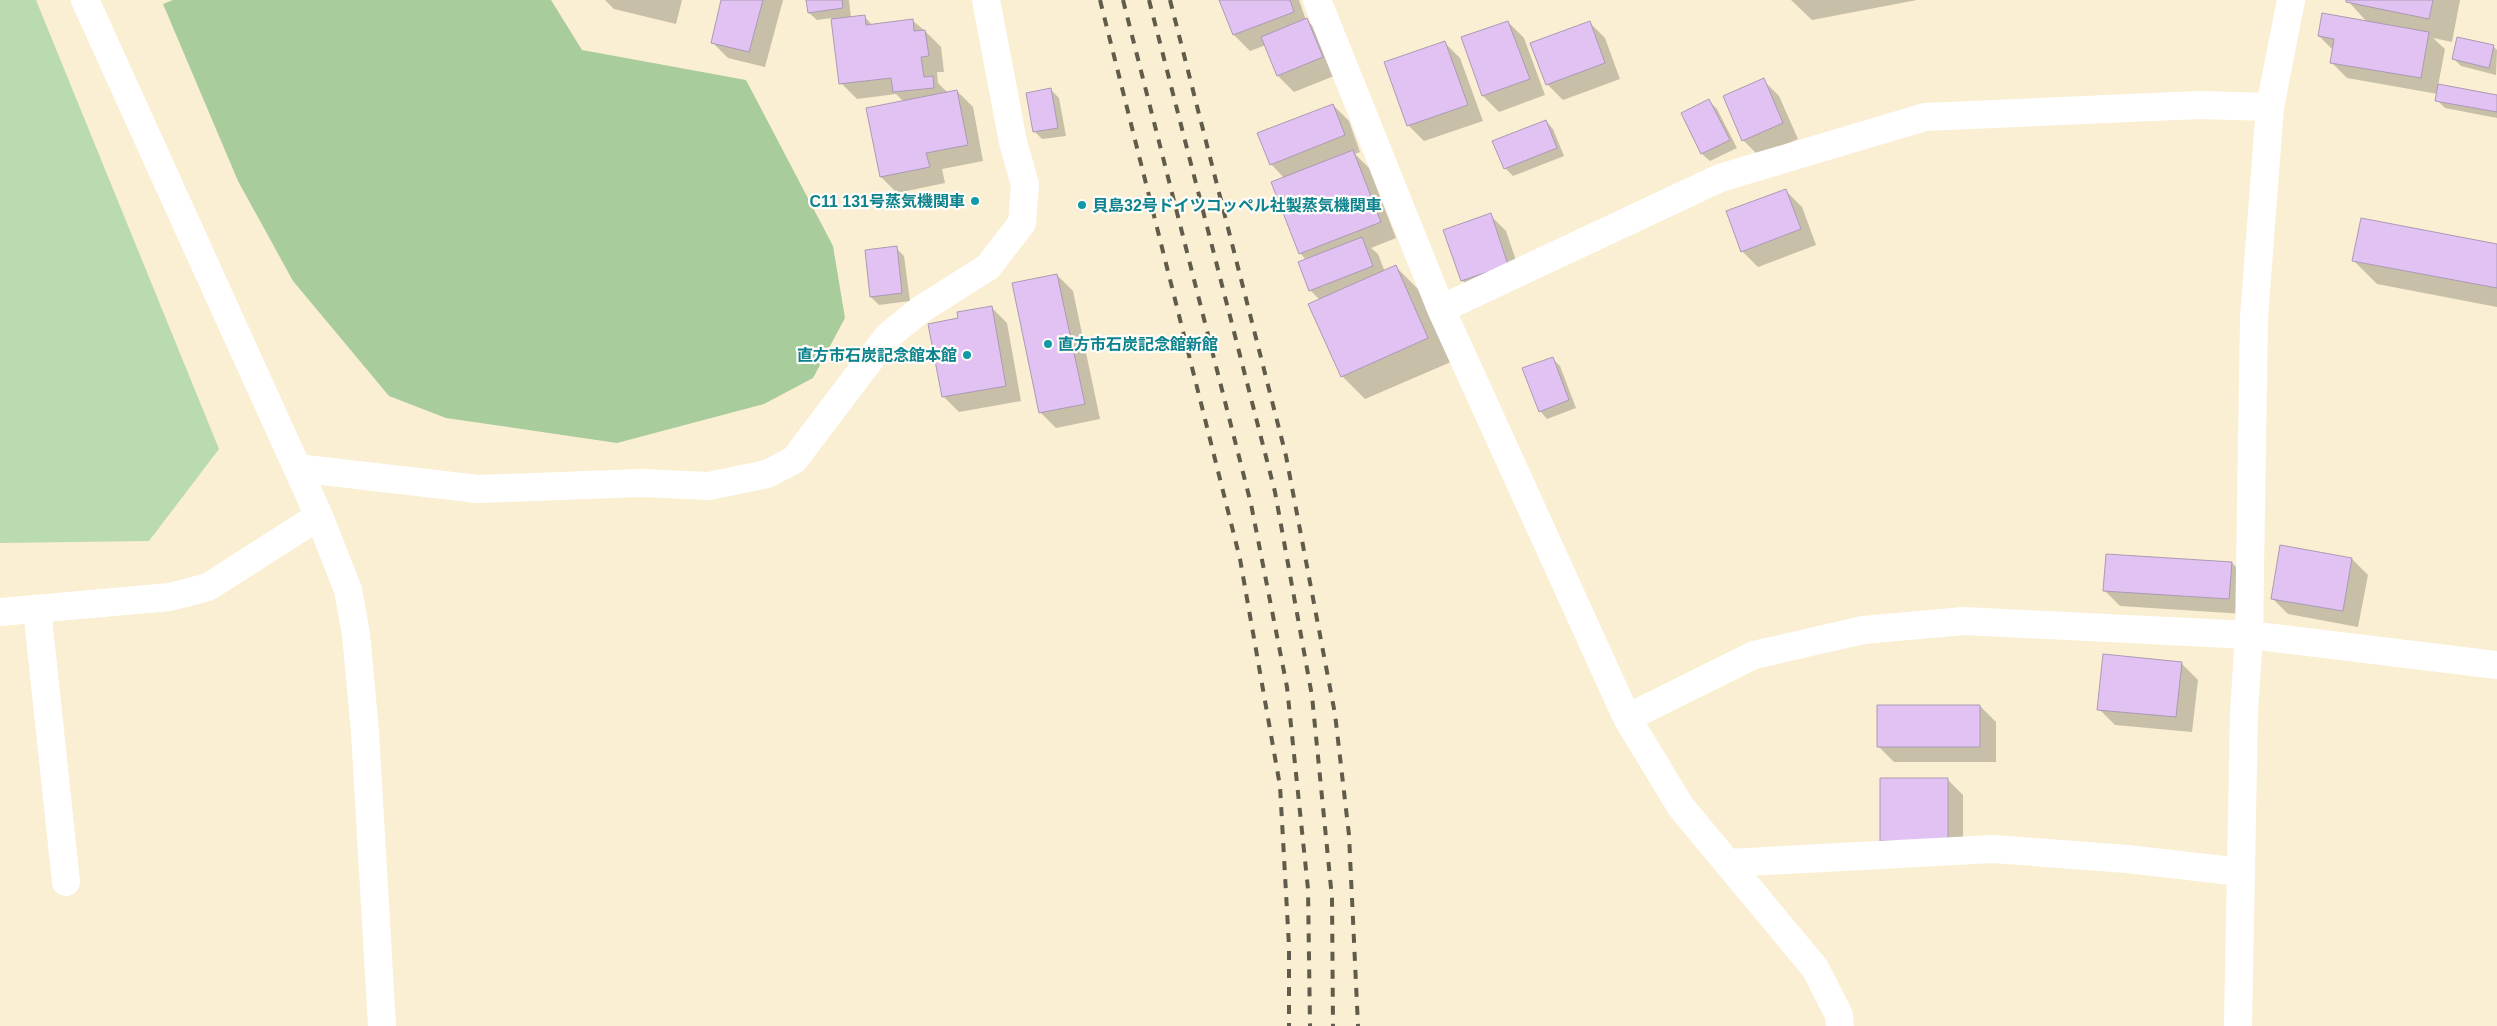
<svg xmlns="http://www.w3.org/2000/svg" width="2497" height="1026" font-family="Arial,'Noto Sans JP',sans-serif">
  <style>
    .green { fill: #badbae }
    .forest { fill: #a9cc9c }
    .shadow { fill: #0003 }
    .building { fill: #e2c2f3; stroke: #aa9ab4 }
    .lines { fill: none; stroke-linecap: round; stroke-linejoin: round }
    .minor { stroke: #fff; stroke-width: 28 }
    .rail { stroke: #605b4a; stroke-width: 4; stroke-dasharray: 9 9; stroke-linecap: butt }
    .culture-dot { fill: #0f9aa8; stroke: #fffdf7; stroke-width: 2 }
    .labels { text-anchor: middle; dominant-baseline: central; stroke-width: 4.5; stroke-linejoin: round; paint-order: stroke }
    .culture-label { font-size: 16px; font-weight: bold; fill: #0d838f; stroke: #fffdf7; text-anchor: end }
  </style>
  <rect width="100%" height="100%" fill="#faefd2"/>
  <!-- green -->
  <path class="green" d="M 0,0 L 36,0 L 219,449 L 149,541 L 0,543 Z"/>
  <!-- forest -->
  <path class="forest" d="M 173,0 L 551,0 L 582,50 L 746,80 L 833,246 L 845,318 L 813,378 L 764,404 L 617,443 L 446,418 L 389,396 L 293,281 L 238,181 L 163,4 Z"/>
  <!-- shadow -->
  <path class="shadow" d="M 605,0 L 682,0 L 676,24 L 614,9 Z
    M 723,0 L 783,0 L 765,67 L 728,58 L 712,42 Z
    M 808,0 L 849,0 L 851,18 L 864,16 L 873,26 L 912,20 L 925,31 L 941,47 L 944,72 L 937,72 L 938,83 L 948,93 L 957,91 L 973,107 L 983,161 L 942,169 L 945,183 L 897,193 L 881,177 L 904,102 L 896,94 L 857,99 L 841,83 L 832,18 L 817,20 L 809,13 Z
    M 1221,0 L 1299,0 L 1306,20 L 1323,35 L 1339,74 L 1294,92 L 1278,76 L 1266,45 L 1250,51 L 1234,35 Z
    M 1791,0 L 1917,0 L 1812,20 Z
    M 2347,0 L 2460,0 L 2452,42 L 2433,38 L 2445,49 L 2438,86 L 2497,96 L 2497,118 L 2445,108 L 2437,100 L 2438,94 L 2347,78 L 2331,62 L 2333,50 L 2319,36 L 2367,22 Z
    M 1508,22 L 1524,38 L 1545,95 L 1499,112 L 1483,96 L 1463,38 Z
    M 1589,22 L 1605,38 L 1620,79 L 1563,100 L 1547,84 Z
    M 2458,38 L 2494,47 L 2497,50 L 2496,75 L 2461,66 L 2453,58 Z
    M 1444,42 L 1460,58 L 1483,121 L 1424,141 L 1408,125 Z
    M 1763,80 L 1779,96 L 1798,139 L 1759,156 L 1743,140 Z
    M 1051,90 L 1059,98 L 1066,136 L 1042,139 L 1034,131 Z
    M 1709,101 L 1717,109 L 1737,148 L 1710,161 L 1702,154 L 1683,114 Z
    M 1333,105 L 1349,121 L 1360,152 L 1355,154 L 1369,168 L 1396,238 L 1371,248 L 1378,254 L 1385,272 L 1396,267 L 1419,290 L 1451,362 L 1365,399 L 1342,376 L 1320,300 L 1310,290 L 1306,260 L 1300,253 L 1284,178 L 1271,164 Z
    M 1546,121 L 1553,129 L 1564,156 L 1513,176 L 1505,168 Z
    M 1786,191 L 1802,207 L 1816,245 L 1758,267 L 1742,251 Z
    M 1490,215 L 1506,231 L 1523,281 L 1478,296 L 1462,280 Z
    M 2497,245 L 2497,307 L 2377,284 L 2354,261 Z
    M 896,248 L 904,256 L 910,301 L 879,305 L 871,297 L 866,251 Z
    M 1057,275 L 1073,291 L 1100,419 L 1056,428 L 1040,412 Z
    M 991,307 L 1007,323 L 1021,401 L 959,412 L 943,396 Z
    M 1552,358 L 1560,366 L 1576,408 L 1547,419 L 1540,411 Z
    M 2352,559 L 2368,575 L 2358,627 L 2288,614 L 2272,598 Z
    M 2232,563 L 2248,579 L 2245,614 L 2120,606 L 2104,590 Z
    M 2182,664 L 2198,680 L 2192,732 L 2115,725 L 2099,709 Z
    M 1980,706 L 1996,722 L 1996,762 L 1894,762 L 1878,746 Z
    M 1947,779 L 1963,795 L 1963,856 L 1897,856 L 1881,840 Z"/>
  <!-- building -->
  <path class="building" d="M 721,0 L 763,0 L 749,52 L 711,43 Z
    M 806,0 L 842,0 L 843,8 L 808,13 Z
    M 1219,0 L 1290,0 L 1294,12 L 1233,35 Z
    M 2346,0 L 2433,0 L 2429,19 L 2346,2 Z
    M 2322,13 L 2429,32 L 2421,78 L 2330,63 L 2334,39 L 2318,36 Z
    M 865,15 L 866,25 L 913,19 L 914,31 L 925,30 L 929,56 L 921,57 L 924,77 L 933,76 L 934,88 L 893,92 L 891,78 L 839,84 L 831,19 Z
    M 1307,18 L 1323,57 L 1277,76 L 1261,37 Z
    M 1508,21 L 1530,79 L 1482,96 L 1461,37 Z
    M 1590,21 L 1605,63 L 1546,85 L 1530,43 Z
    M 2457,37 L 2494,45 L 2489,68 L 2452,59 Z
    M 1445,41 L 1468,105 L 1407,126 L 1384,62 Z
    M 1764,78 L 1783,123 L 1742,141 L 1723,96 Z
    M 2438,84 L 2497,95 L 2497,112 L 2435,101 Z
    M 1051,88 L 1058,128 L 1033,132 L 1026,93 Z
    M 957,90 L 968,145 L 926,153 L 930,167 L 880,177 L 866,108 Z
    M 1709,99 L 1730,140 L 1701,154 L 1681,113 Z
    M 1333,104 L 1345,135 L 1270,165 L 1257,133 Z
    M 1546,120 L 1557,148 L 1504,169 L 1492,141 Z
    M 1353,150 L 1381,222 L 1299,254 L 1271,182 Z
    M 1786,189 L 1801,229 L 1741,252 L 1726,211 Z
    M 1491,213 L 1508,265 L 1461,281 L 1443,230 Z
    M 2361,218 L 2497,244 L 2497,288 L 2352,261 Z
    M 1362,237 L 1373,266 L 1309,291 L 1298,262 Z
    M 897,246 L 902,293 L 870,297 L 865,250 Z
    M 1396,265 L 1428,338 L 1341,377 L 1308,304 Z
    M 1057,274 L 1085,404 L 1039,413 L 1012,283 Z
    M 992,306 L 1006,386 L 942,397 L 928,324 L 958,318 L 957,312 Z
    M 1553,357 L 1569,400 L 1539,412 L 1522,368 Z
    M 2280,545 L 2352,558 L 2343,611 L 2271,599 Z
    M 2106,554 L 2232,562 L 2229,599 L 2103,591 Z
    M 2103,654 L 2182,662 L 2176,717 L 2097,710 Z
    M 1877,705 L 1980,705 L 1980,747 L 1877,747 Z
    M 1880,778 L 1948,778 L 1948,841 L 1880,841 Z"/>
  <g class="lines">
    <!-- minor -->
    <path class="minor" d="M 85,0 L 319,516 L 348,590 L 356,634 L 365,732 L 382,1026
      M 1317,0 L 1441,309 L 1627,718 L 1681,807 L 1815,968 L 1839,1015 L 1840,1026
      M 1441,309 L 1720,178 L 1925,117 L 2199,105 L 2270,107
      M 297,468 L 478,489 L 641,483 L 709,486 L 767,474 L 794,460 L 888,336 L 920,310 L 988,267 L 1022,223 L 1025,185 L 1013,142 L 986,0
      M 37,609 L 66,882
      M 0,612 L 170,597 L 208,587 L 319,516
      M 1627,718 L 1754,655 L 1863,630 L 1964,621 L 2249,635 L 2497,665
      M 1728,863 L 1993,849 L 2127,859 L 2241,872
      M 2238,1026 L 2244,712 L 2249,635 L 2254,318 L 2270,107 L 2291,0"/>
    <!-- rail -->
    <path class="rail" d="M 1100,0 L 1240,559 L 1280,786 L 1289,946 L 1289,1026
      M 1123,0 L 1251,504 L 1287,687 L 1308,889 L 1310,1026
      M 1149,0 L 1275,492 L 1312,696 L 1332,898 L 1333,1026
      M 1170,0 L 1286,456 L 1335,714 L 1349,835 L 1358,1026"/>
  </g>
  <!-- markers -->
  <g class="culture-dot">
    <circle cx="975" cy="201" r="5"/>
    <circle cx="1082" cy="205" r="5"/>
    <circle cx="1048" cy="344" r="5"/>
    <circle cx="967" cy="355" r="5"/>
  </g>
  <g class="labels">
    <!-- culture labels -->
    <g class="culture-label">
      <text x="965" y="201">C11 131号蒸気機関車</text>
      <text x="1092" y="205" text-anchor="start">貝島32号ドイツコッペル社製蒸気機関車</text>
      <text x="1058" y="344" text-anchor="start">直方市石炭記念館新館</text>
      <text x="957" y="355">直方市石炭記念館本館</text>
    </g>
  </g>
</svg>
